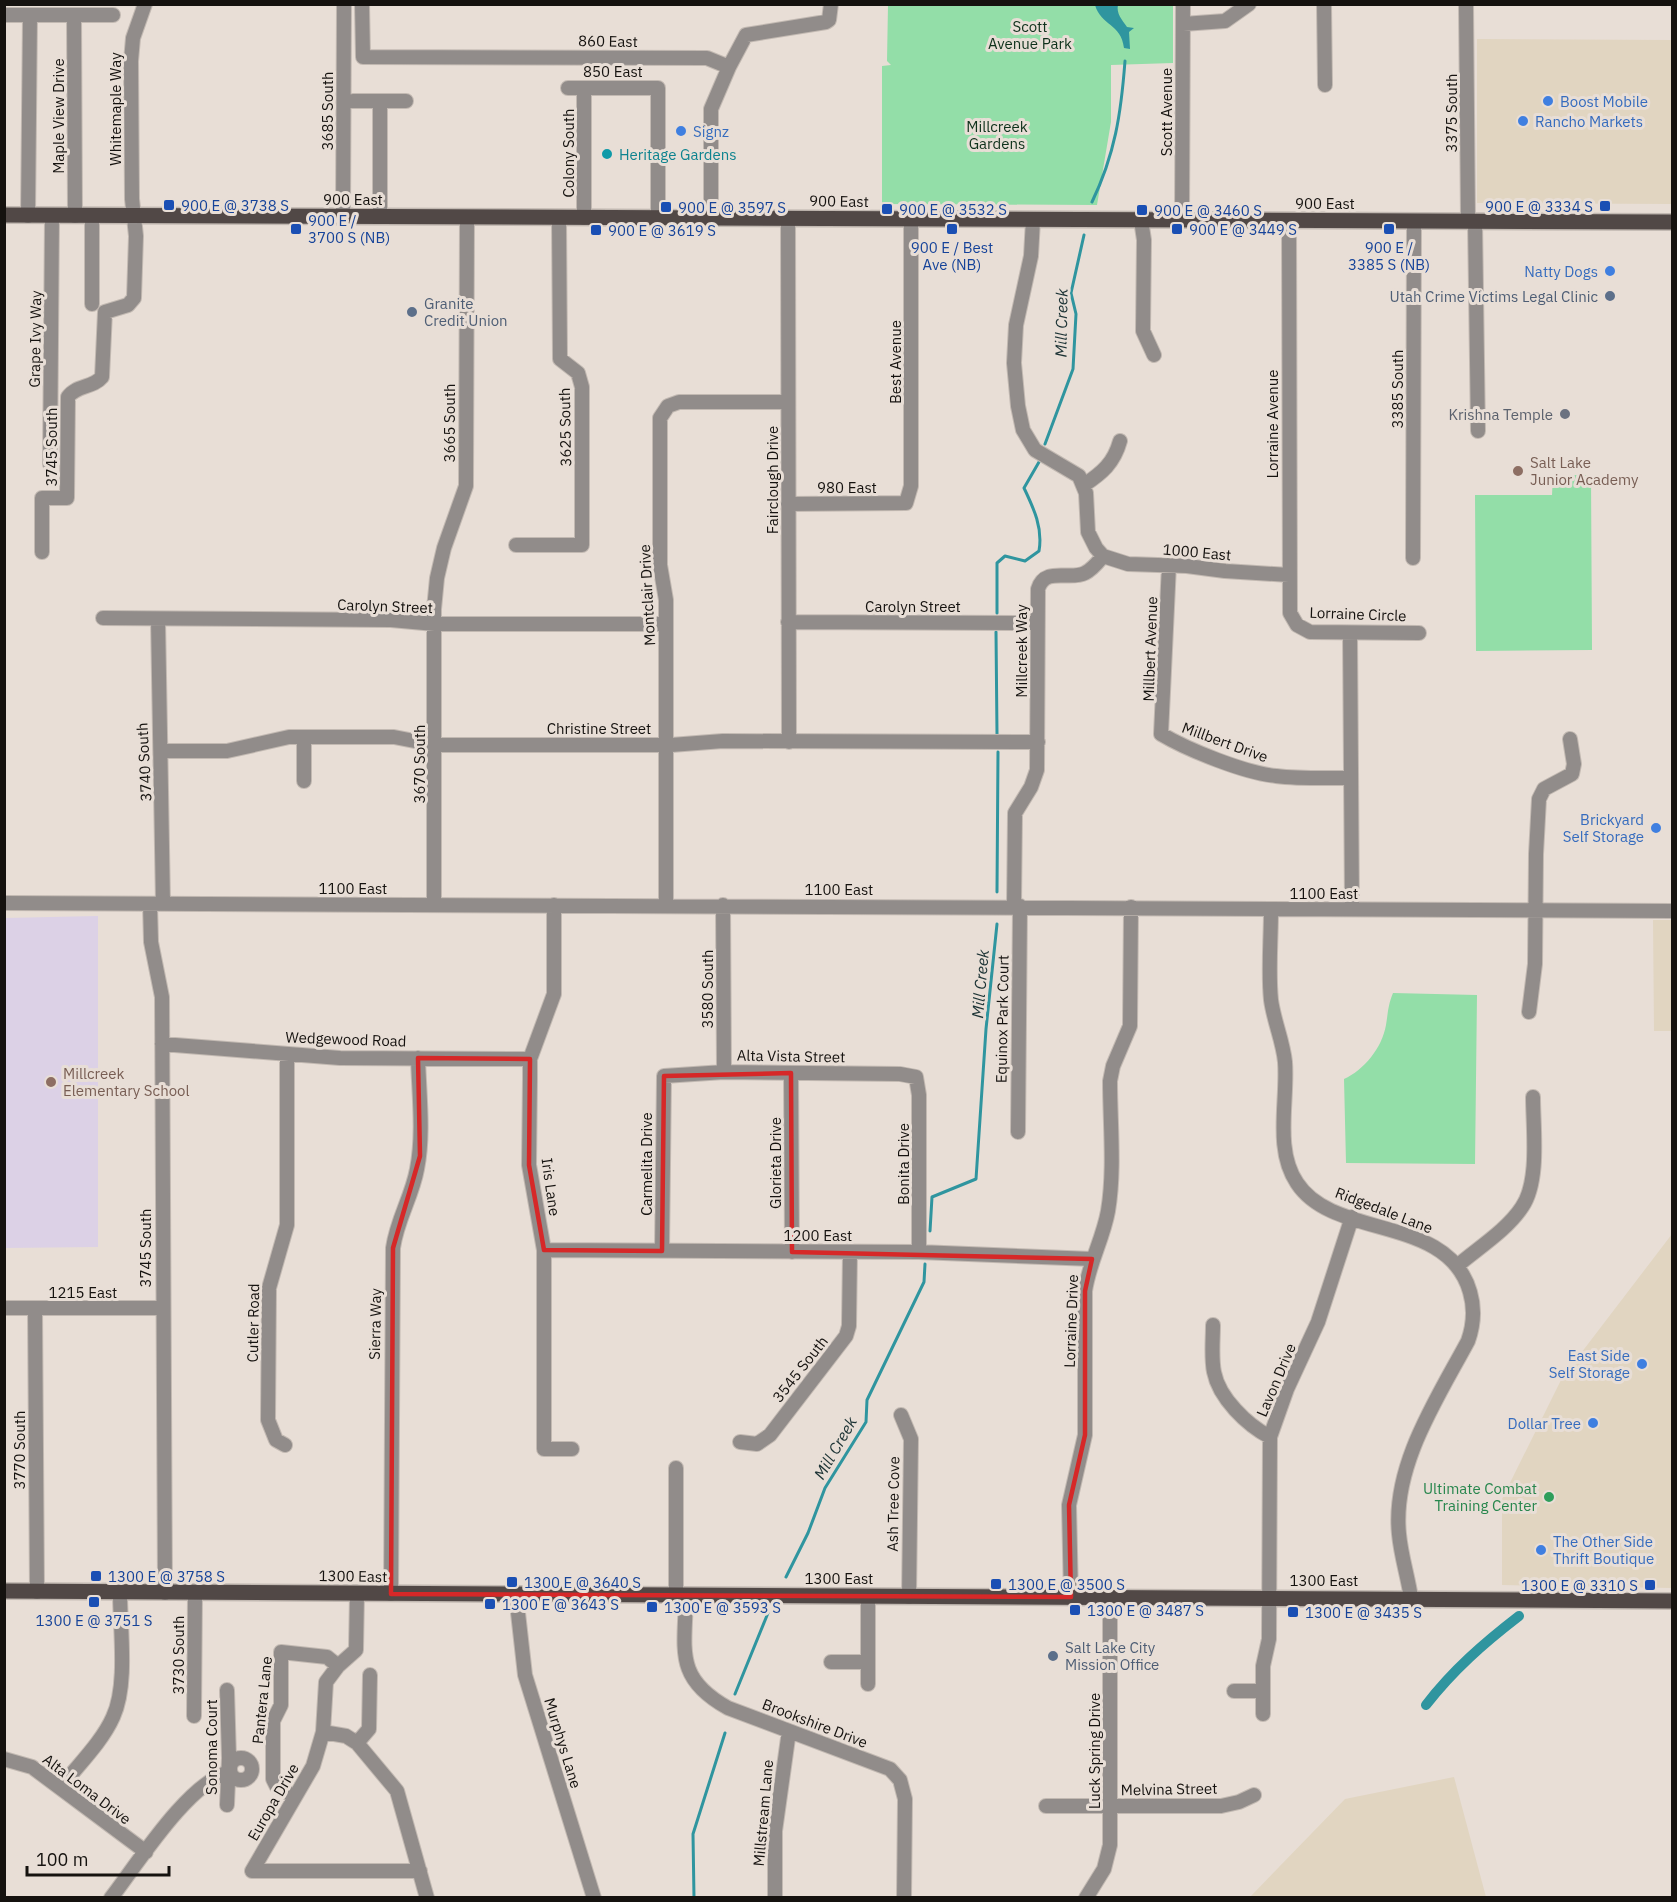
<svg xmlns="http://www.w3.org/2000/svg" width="1677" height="1902" font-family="'IBM Plex Sans',sans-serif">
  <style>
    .commercial { fill: #e1d5c1 }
    .education { fill: #dcd1e6 }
    .green { fill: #93dea8 }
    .water { fill: #2f959f }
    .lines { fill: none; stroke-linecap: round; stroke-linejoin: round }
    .stream { stroke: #2f959f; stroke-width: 3 }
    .canal { stroke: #2f959f; stroke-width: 10 }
    .minor-casing { stroke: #c2b9b2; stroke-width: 16 }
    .major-casing { stroke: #c2b9b2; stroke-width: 18 }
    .minor { stroke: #918c8a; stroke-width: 14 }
    .major { stroke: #514846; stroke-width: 15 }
    .marked { fill: none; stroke: #d62828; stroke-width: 4.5; stroke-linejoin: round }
    .shop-dot { fill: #3f7fe0; stroke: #e8ded6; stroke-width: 2 }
    .culture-dot { fill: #0f9aa8; stroke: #e8ded6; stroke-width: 2 }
    .transit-dot { fill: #1a4fb4; stroke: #e8ded6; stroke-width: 2 }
    .service-dot { fill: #5c6f8a; stroke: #e8ded6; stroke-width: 2 }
    .worship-dot { fill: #6b7280; stroke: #e8ded6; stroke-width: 2 }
    .education-dot { fill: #8d6e63; stroke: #e8ded6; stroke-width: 2 }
    .leisure-dot { fill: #2e9e5b; stroke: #e8ded6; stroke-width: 2 }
    .labels { text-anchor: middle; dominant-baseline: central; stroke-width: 6; stroke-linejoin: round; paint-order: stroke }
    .park-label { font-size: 15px; fill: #0e311b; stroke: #e8ded6 }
    .street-label { font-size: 15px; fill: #15120f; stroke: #e8ded6 }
    .shop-label { font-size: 15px; fill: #366cbe; stroke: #e8ded6; text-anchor: start }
    .culture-label { font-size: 15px; fill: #0d838f; stroke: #e8ded6; text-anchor: start }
    .transit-label { font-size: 15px; fill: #164399; stroke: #e8ded6; text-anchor: start }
    .service-label { font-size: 15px; fill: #4e5e75; stroke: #e8ded6; text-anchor: start }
    .worship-label { font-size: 15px; fill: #5b616d; stroke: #e8ded6; text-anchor: end }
    .education-label { font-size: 15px; fill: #785e54; stroke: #e8ded6; text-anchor: start }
    .leisure-label { font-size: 15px; fill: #27864d; stroke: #e8ded6; text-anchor: end }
    .water-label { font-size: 16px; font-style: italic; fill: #1b3234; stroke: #e8ded6 }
  </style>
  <rect width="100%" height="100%" fill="#e8ded6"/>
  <!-- commercial -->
  <path class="commercial" d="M 1477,39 L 1672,40 L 1672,204 L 1477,203 Z
    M 1653,920 L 1672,920 L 1672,1031 L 1654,1031 Z
    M 1672,1234 L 1672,1588 L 1502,1585 L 1502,1499 L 1562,1378 Z
    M 1454,1777 L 1486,1897 L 1250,1897 L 1345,1799 Z"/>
  <!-- education -->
  <path class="education" d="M 98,916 L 98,1247 L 5,1248 L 5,918 Z"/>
  <!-- green -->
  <path class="green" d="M 888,5 L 1173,5 L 1173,63 L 1111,65 L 1111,122 L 1097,205 L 882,204 L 882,66 L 891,65 L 887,61 Z
    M 1553,475 L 1591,475 L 1592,650 L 1476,651 L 1475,495 L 1552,495 Z
    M 1393,993 L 1477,995 L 1475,1164 L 1346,1163 L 1344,1079 C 1364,1070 1382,1048 1386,1025 C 1388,1013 1388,1005 1393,993 Z"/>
  <!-- water -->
  <path class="water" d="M 1095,5 L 1118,5 C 1116,13 1122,20 1127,27 L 1134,28 L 1129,32 L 1130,49 L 1124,48 C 1121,23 1101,26 1095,5 Z"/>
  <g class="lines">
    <!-- stream -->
    <path class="stream" d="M 1092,202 C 1115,154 1121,114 1125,61
      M 1045,444 L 1073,369 L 1076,314 L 1071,293 L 1084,235
      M 997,613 L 997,563 L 1005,556 L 1025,561 L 1039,551 C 1043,528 1034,509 1024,488 L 1039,462
      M 996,632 L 997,734
      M 997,892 L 998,752
      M 930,1231 L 932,1197 L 976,1179 L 986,1029 L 997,924
      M 786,1577 L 808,1533 L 825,1488 L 866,1422 L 867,1400 L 924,1282 L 925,1264
      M 735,1694 L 768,1613
      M 694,1898 L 693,1834 L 725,1733"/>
    <!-- canal -->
    <path class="canal" d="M 1426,1705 C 1453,1670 1484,1643 1519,1616"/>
    <defs>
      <path id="minor" d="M 362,4 L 363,57 L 707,58 L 729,67 L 746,35 L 826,22 L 829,20 L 831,4
        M 1324,4 L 1325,85
        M 1466,4 L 1468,221
        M 4,15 L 113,15
        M 74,15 L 75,216
        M 1183,24 L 1225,21 L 1249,4
        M 568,88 L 658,88 L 658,218
        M 584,88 L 584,218
        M 353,101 L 406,101
        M 380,101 L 380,217
        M 28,216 L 30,15
        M 92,216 L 92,304
        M 343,217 L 344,4
        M 711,218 L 711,109 L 729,67
        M 788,218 L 789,742
        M 1033,220 L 1031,256 L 1016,325 L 1014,363 L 1018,406 L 1023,430 L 1035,450 L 1079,476 L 1086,493 L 1088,532 L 1096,548 L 1103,556 L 1128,564 L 1187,566 L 1225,571 L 1289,575
        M 1141,220 L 1144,240 L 1143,331 L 1154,355
        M 1182,220 L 1183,4
        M 1289,220 L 1290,613 L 1297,625 L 1310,632 L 1419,633
        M 1475,221 L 1478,431
        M 50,464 L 52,216
        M 1084,485 C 1102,473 1114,463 1120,441
        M 788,504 L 906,503 L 911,486 L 911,220
        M 516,545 L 582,545 L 582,387 L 578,373 L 560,359 L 559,218
        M 42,552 L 42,498 L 67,498 L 68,397 C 76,385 93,388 102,377 L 105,312 L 128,305 L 134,298 L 136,236 L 132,199 L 131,61 L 133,38 L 145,4
        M 1413,558 L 1414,221
        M 1169,565 L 1161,734 C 1188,750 1245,773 1276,776 C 1300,779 1326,778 1351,778
        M 103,618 L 391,620 L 435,624 L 666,624
        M 158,619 L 163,904
        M 788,622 L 1037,623
        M 1350,633 L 1352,909
        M 304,737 L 304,781
        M 162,751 L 227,751 L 289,737 L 394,737 L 435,745 L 671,745 L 723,741 L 1038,742
        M 4,903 L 1672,911
        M 150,904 L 151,942 L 162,997 L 165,1593
        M 434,905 L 434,609 L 437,578 L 444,548 L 466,486 L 467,217
        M 554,905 L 554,994 L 530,1059 L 530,1078 L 529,1165 L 544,1250 L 544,1449 L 572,1449
        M 666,905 L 666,600 L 660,565 L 660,418 L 668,406 L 679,402 L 788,402
        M 723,905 L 724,1072
        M 1014,906 L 1015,813 L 1031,787 L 1037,770 L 1038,589 C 1045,566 1070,581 1085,573 C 1093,569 1098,562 1103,556
        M 1271,910 C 1271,940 1268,971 1271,1000 C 1274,1022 1283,1041 1285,1062 C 1288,1101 1274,1149 1297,1183 C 1334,1240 1448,1214 1470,1292 C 1475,1309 1474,1324 1468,1341 C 1437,1399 1392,1466 1399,1534 C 1401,1556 1408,1577 1411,1598
        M 1529,1012 L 1535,964 L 1536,854 L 1539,799 L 1544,789 L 1572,774 L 1574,764 L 1570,739
        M 162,1044 L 340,1058 L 530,1059
        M 791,1073 L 792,1252
        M 1018,1132 L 1020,906
        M 544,1250 L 919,1252 L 1092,1259
        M 662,1251 L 664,1076 L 724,1072 L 900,1074 L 916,1077 L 919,1095 L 919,1252
        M 1457,1266 C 1478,1248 1507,1230 1522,1207 C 1540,1181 1533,1128 1533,1097
        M 4,1308 L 162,1308
        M 35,1308 L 37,1592
        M 1213,1325 C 1213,1340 1211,1357 1214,1372 C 1219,1398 1247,1425 1270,1437
        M 901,1415 L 911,1439 L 909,1597
        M 740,1442 L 757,1444 L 770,1435 L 846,1336 L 849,1326 L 850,1252
        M 285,1445 L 276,1440 L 268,1420 L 269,1288 L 287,1225 L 287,1054
        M 391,1594 L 393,1248 C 397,1219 412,1197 417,1169 C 424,1134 419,1094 418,1058
        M 516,1595 L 525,1675 L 594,1898
        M 676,1596 L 676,1468
        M 686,1596 C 685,1650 674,1678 728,1708 L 890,1769 L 900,1780 L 905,1799 L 904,1898
        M 868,1597 L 868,1684
        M 1071,1597 L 1069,1505 L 1085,1435 L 1085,1291 C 1089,1263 1103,1239 1108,1211 C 1115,1169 1110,1124 1110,1081 L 1113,1066 L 1130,1026 L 1131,907
        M 831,1662 L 868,1662
        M 227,1690 L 229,1758 L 227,1805
        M 1234,1691 L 1263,1691
        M 1263,1714 L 1263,1666 L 1269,1639 L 1270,1437 L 1287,1389 L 1318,1322 L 1352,1217
        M 194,1716 L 195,1593
        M 323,1732 L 346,1736 L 357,1743 L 397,1791 L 427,1898
        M 357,1743 L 369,1729 L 370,1675
        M230 1769a11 11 0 1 1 22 0a11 11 0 1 1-22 0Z
        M 4,1759 L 32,1767 L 146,1852
        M 61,1787 C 78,1765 102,1742 113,1717 C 128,1685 120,1629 120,1593
        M 295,1797 L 277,1787 L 273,1779 L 273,1721 L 281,1705 L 281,1652 L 327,1657 L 338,1666
        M 1046,1806 L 1221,1806 L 1239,1802 L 1254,1795
        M 252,1871 L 313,1766 L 323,1732 L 326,1682 L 338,1666 L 356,1650 L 357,1594
        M 252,1871 L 420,1871
        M 111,1898 C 138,1863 188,1783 229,1772
        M 775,1898 L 775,1831 L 789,1731
        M 1086,1898 L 1104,1869 L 1110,1845 L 1110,1598"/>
      <path id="major" d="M 4,215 L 1672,222
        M 4,1591 L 1672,1601"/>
    </defs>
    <!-- minor casing -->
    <use href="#minor" class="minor-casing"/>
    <!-- major casing -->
    <use href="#major" class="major-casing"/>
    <!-- minor -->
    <use href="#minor" class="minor"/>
    <!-- major -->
    <use href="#major" class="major"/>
  </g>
  <!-- marked area -->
  <path class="marked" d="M 418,1058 L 530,1059 L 529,1165 L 544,1250 L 662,1251 L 664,1076 L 791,1073 L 792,1252 L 1092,1259 L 1085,1291 L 1085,1435 L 1069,1505 L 1071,1597 L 391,1594 L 393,1248 L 420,1156 Z"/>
  <!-- markers -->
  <g class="shop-dot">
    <circle cx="1548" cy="101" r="6"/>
    <circle cx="1523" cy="121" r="6"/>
    <circle cx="681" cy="131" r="6"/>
    <circle cx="1610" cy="271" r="6"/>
    <circle cx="1656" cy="828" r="6"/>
    <circle cx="1642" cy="1364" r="6"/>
    <circle cx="1593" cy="1423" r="6"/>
    <circle cx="1541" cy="1550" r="6"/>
  </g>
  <circle class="culture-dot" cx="607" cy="154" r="6"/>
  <g class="transit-dot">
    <rect x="163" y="199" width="12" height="12" rx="3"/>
    <rect x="1599" y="200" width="12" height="12" rx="3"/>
    <rect x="660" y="201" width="12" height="12" rx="3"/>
    <rect x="881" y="203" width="12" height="12" rx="3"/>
    <rect x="1136" y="204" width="12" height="12" rx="3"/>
    <rect x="290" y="223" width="12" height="12" rx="3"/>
    <rect x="946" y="223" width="12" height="12" rx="3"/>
    <rect x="1171" y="223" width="12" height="12" rx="3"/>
    <rect x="1383" y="223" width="12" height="12" rx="3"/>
    <rect x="590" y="224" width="12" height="12" rx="3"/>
    <rect x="90" y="1570" width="12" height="12" rx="3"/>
    <rect x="506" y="1576" width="12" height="12" rx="3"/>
    <rect x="990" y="1578" width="12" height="12" rx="3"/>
    <rect x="1644" y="1579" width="12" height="12" rx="3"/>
    <rect x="88" y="1596" width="12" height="12" rx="3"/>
    <rect x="484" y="1598" width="12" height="12" rx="3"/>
    <rect x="646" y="1601" width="12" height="12" rx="3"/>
    <rect x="1069" y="1604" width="12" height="12" rx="3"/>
    <rect x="1287" y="1606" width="12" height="12" rx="3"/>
  </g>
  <g class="service-dot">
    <circle cx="1610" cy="296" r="6"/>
    <circle cx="412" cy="312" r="6"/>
    <circle cx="1053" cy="1656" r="6"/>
  </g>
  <circle class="worship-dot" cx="1565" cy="414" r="6"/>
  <g class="education-dot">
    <circle cx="1518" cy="471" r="6"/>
    <circle cx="51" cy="1082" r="6"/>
  </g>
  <circle class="leisure-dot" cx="1549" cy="1497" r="6"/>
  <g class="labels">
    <!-- park labels -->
    <g class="park-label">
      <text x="1030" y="26">Scott<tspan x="1030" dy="17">Avenue Park</tspan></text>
      <text x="997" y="126">Millcreek<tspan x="997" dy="17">Gardens</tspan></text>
    </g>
    <!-- street labels -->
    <g class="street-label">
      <text transform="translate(608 41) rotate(1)">860 East</text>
      <text x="613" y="71">850 East</text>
      <text transform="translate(115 109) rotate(-90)">Whitemaple Way</text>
      <text transform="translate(327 111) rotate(-90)">3685 South</text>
      <text transform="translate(1166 112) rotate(-90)">Scott Avenue</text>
      <text transform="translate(1451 113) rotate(-90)">3375 South</text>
      <text transform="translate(58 116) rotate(-90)">Maple View Drive</text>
      <text transform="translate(568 153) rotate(-90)">Colony South</text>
      <text x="353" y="199">900 East</text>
      <text transform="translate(839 201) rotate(1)">900 East</text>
      <text x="1325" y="203">900 East</text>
      <text transform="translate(35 339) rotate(-89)">Grape Ivy Way</text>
      <text transform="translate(895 362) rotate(-90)">Best Avenue</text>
      <text transform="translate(1397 389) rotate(-90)">3385 South</text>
      <text transform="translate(449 423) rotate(-90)">3665 South</text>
      <text transform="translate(1272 424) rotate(-90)">Lorraine Avenue</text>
      <text transform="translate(565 427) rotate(-91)">3625 South</text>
      <text transform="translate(51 447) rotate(-90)">3745 South</text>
      <text transform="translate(772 480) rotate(-90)">Fairclough Drive</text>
      <text x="847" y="487">980 East</text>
      <text transform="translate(1197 552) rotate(5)">1000 East</text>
      <text transform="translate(647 595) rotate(-93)">Montclair Drive</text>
      <text transform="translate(385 606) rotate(2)">Carolyn Street</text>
      <text x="913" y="606">Carolyn Street</text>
      <text transform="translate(1358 614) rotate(2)">Lorraine Circle</text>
      <text transform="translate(1150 649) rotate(-88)">Millbert Avenue</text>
      <text transform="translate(1021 651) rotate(-90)">Millcreek Way</text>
      <text x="599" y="728">Christine Street</text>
      <text transform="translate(1225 742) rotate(20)">Millbert Drive</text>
      <text transform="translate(144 762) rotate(-93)">3740 South</text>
      <text transform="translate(419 764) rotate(-90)">3670 South</text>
      <text x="353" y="888">1100 East</text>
      <text x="839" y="889">1100 East</text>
      <text x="1324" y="893">1100 East</text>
      <text transform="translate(707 989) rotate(-90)">3580 South</text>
      <text transform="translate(1002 1019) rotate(-89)">Equinox Park Court</text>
      <text transform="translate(346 1039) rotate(2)">Wedgewood Road</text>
      <text transform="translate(791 1056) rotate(1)">Alta Vista Street</text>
      <text transform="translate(775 1163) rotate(-90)">Glorieta Drive</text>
      <text transform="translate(646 1164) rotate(-90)">Carmelita Drive</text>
      <text transform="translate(903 1164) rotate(-90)">Bonita Drive</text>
      <text transform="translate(551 1187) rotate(82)">Iris Lane</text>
      <text transform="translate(1384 1210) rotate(21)">Ridgedale Lane</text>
      <text x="818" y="1235">1200 East</text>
      <text transform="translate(145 1248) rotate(-90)">3745 South</text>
      <text x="83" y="1292">1215 East</text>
      <text transform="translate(1071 1321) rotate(-88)">Lorraine Drive</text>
      <text transform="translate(253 1323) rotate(-89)">Cutler Road</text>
      <text transform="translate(375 1324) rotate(-89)">Sierra Way</text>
      <text transform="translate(800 1369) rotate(-52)">3545 South</text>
      <text transform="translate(1276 1380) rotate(-67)">Lavon Drive</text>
      <text transform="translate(19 1450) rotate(-90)">3770 South</text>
      <text transform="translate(893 1504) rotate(-89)">Ash Tree Cove</text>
      <text transform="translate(353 1576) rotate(1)">1300 East</text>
      <text x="839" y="1578">1300 East</text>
      <text x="1324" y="1580">1300 East</text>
      <text transform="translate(178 1655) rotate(-90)">3730 South</text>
      <text transform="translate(262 1700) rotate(-84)">Pantera Lane</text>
      <text transform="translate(815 1723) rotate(21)">Brookshire Drive</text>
      <text transform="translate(563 1743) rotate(73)">Murphys Lane</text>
      <text transform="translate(211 1747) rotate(-90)">Sonoma Court</text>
      <text transform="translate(1094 1751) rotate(-90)">Luck Spring Drive</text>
      <text transform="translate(87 1789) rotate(37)">Alta Loma Drive</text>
      <text transform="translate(1169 1789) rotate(-1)">Melvina Street</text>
      <text transform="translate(273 1802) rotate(-60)">Europa Drive</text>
      <text transform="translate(763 1813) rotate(-85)">Millstream Lane</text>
    </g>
    <!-- shop labels -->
    <g class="shop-label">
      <text x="1560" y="101">Boost Mobile</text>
      <text x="1535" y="121">Rancho Markets</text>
      <text x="693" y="131">Signz</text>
      <text x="1598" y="271" text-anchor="end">Natty Dogs</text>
      <text x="1644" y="819" text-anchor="end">Brickyard<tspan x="1644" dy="17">Self Storage</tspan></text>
      <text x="1630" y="1355" text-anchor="end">East Side<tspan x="1630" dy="17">Self Storage</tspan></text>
      <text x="1581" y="1423" text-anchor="end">Dollar Tree</text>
      <text x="1553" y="1541">The Other Side<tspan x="1553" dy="17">Thrift Boutique</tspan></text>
    </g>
    <!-- culture labels -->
    <g class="culture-label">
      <text x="619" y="154">Heritage Gardens</text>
    </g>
    <!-- transit labels -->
    <g class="transit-label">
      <text x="181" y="205">900 E @ 3738 S</text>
      <text x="1593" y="206" text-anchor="end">900 E @ 3334 S</text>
      <text x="678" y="207">900 E @ 3597 S</text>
      <text x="899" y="209">900 E @ 3532 S</text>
      <text x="1154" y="210">900 E @ 3460 S</text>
      <text x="308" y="220">900 E /<tspan x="308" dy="17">3700 S (NB)</tspan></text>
      <text x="1189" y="229">900 E @ 3449 S</text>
      <text x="608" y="230">900 E @ 3619 S</text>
      <text x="952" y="247" text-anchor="middle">900 E / Best<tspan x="952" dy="17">Ave (NB)</tspan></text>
      <text x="1389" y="247" text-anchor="middle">900 E /<tspan x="1389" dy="17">3385 S (NB)</tspan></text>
      <text x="108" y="1576">1300 E @ 3758 S</text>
      <text x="524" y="1582">1300 E @ 3640 S</text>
      <text x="1008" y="1584">1300 E @ 3500 S</text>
      <text x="1638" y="1585" text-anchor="end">1300 E @ 3310 S</text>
      <text x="502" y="1604">1300 E @ 3643 S</text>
      <text x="664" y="1607">1300 E @ 3593 S</text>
      <text x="1087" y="1610">1300 E @ 3487 S</text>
      <text x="1305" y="1612">1300 E @ 3435 S</text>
      <text x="94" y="1620" text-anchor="middle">1300 E @ 3751 S</text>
    </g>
    <!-- service labels -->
    <g class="service-label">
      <text x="1598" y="296" text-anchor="end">Utah Crime Victims Legal Clinic</text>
      <text x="424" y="303">Granite<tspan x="424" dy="17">Credit Union</tspan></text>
      <text x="1065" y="1647">Salt Lake City<tspan x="1065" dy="17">Mission Office</tspan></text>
    </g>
    <!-- worship labels -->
    <g class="worship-label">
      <text x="1553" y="414">Krishna Temple</text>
    </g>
    <!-- education labels -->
    <g class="education-label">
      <text x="1530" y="462">Salt Lake<tspan x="1530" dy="17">Junior Academy</tspan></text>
      <text x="63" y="1073">Millcreek<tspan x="63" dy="17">Elementary School</tspan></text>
    </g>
    <!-- leisure labels -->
    <g class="leisure-label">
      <text x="1537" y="1488">Ultimate Combat<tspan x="1537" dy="17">Training Center</tspan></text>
    </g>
    <!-- water labels -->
    <g class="water-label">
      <text transform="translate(1061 323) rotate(-89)">Mill Creek</text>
      <text transform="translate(980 984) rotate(-85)">Mill Creek</text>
      <text transform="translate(835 1448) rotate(-60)">Mill Creek</text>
    </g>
  </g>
  <!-- border -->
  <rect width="1677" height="1902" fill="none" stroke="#15120f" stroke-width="12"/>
  <!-- scale -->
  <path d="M27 1866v9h142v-9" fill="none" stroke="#15120f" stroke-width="3"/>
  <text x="36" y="1866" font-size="18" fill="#15120f" stroke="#e8ded6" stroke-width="4.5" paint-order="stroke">100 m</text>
</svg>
